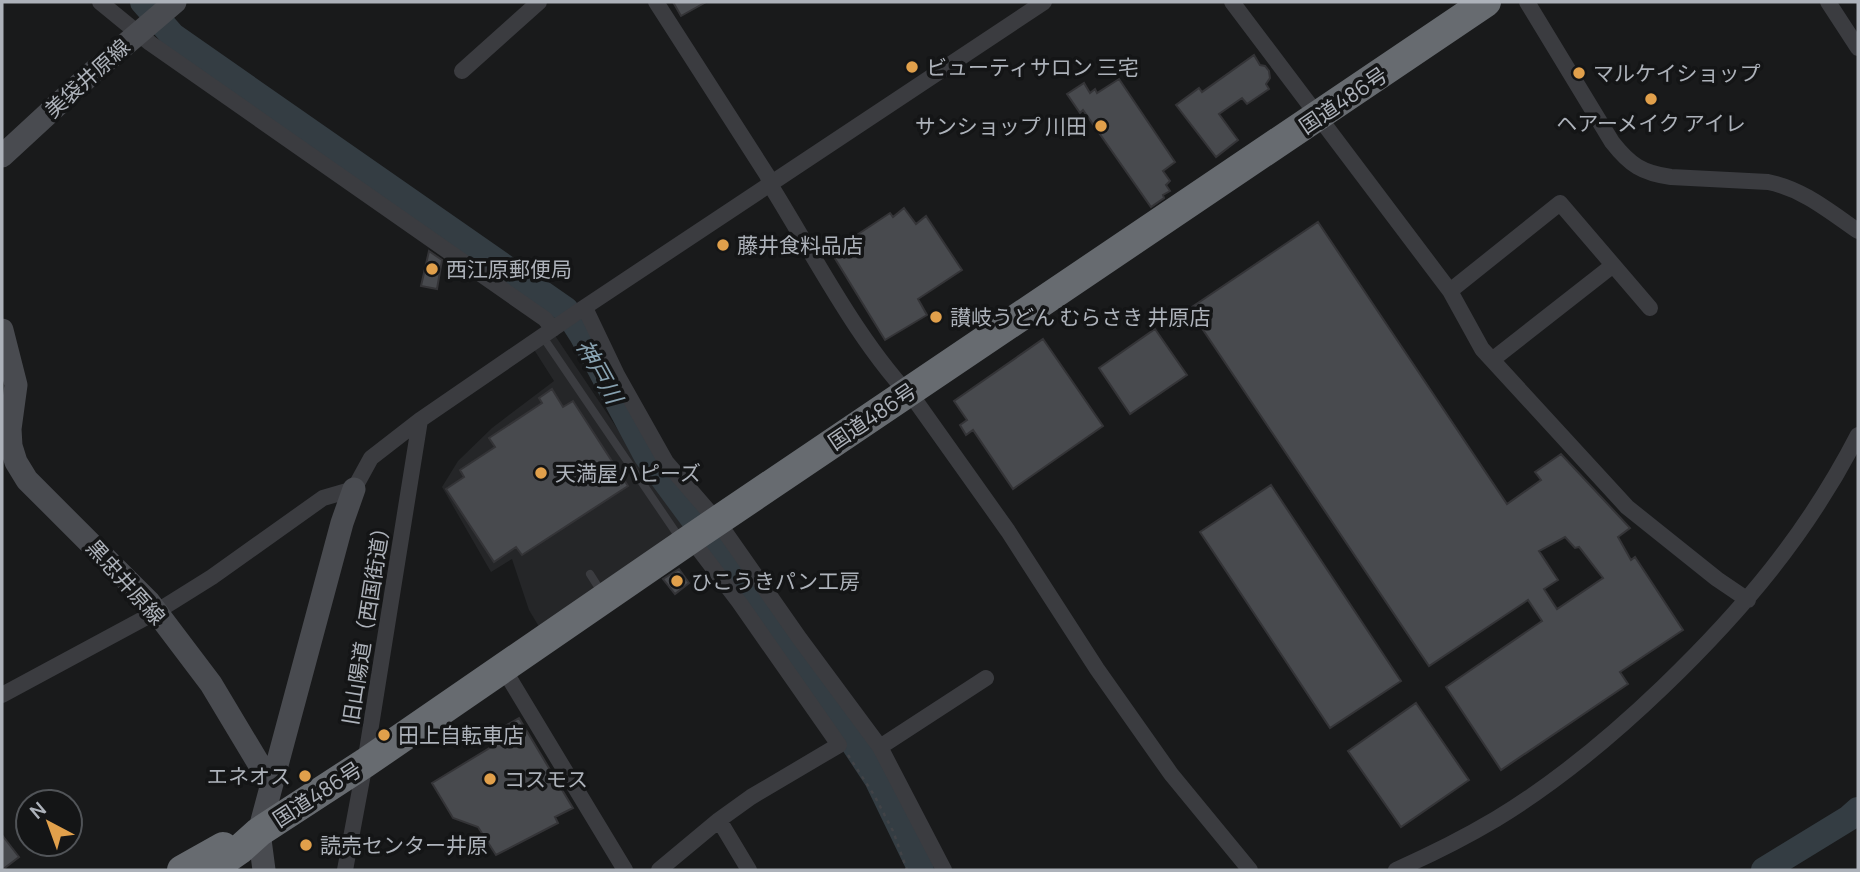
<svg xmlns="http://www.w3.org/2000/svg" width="1860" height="872" font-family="Manrope,'Noto Sans JP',sans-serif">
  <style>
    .built { fill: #252628 }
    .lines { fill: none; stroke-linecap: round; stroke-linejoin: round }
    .river { stroke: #343d43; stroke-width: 26 }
    .building { fill: #484a4e; stroke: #343437; stroke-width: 2; fill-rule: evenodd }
    .path { stroke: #414347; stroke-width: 2.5; stroke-dasharray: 3.5 5; stroke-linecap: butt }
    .lane { stroke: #3b3c40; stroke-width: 8 }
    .street { stroke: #3b3c40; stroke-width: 16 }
    .secondary { stroke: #494b50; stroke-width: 23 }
    .highway { stroke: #676b70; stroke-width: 30 }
    .poi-dot { fill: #e1a04b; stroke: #141516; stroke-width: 2.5 }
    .labels { text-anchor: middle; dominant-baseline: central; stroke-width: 7; stroke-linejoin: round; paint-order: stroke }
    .poi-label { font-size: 21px; fill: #adb2ba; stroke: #141516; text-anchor: start }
    .street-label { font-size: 21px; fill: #adb2ba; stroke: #141516 }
    .water-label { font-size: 23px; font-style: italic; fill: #88a2b1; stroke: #141516 }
  </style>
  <rect width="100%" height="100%" fill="#191a1b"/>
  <!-- built -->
  <path class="built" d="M 554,334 L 687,533 L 541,630 L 529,610 L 512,559 L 491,572 L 442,487 L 458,461 L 492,428 L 554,381 L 533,348 Z"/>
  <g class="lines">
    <!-- river -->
    <path class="river" d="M 143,2 L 173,36 L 566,310 L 582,335 L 646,455 L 811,679 L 877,779 L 921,870
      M 1764,870 L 1849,818 L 1858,810"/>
  </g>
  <!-- building -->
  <path class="building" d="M 673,2 L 706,2 L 681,16 Z
    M 1254,55 L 1260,65 L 1265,66 L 1269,71 L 1270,78 L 1266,84 L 1269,89 L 1247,104 L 1242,98 L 1219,114 L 1238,140 L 1216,157 L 1176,105 L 1199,88 L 1202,92 Z
    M 1119,79 L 1175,162 L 1163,171 L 1170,181 L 1166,185 L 1170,191 L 1163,195 L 1164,198 L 1151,207 L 1083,110 L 1080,113 L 1067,94 L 1084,83 L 1090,93 L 1095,89 L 1097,93 Z
    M 904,208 L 916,224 L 926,216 L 962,270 L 918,299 L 927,315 L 885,340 L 831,252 L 890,213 L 893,217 Z
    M 1318,222 L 1507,504 L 1541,480 L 1535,472 L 1561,454 L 1630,528 L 1618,537 L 1631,560 L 1635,557 L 1683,630 L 1620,672 L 1628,684 L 1501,770 L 1446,687 L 1542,621 L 1528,600 L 1429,666 L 1189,309 ZM 1565,537 L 1575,548 L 1579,547 L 1603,578 L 1557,609 L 1544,589 L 1558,580 L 1539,551 Z
    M 429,251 L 442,260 L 437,289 L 421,286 Z
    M 1155,329 L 1187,375 L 1130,414 L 1099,368 Z
    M 1043,339 L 1103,426 L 1013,489 L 973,430 L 966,435 L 960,425 L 967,420 L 954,401 Z
    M 552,389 L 563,407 L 573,401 L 628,486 L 522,555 L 516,547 L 494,562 L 446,489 L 464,477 L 460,470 L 495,447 L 489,438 L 542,403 L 539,398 Z
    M 1271,485 L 1401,681 L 1330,728 L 1200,532 Z
    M 679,569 L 689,583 L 675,594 L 663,579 Z
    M 1416,703 L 1469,780 L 1401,827 L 1348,751 Z
    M 519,718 L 573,808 L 555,817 L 558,823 L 496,855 L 478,827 L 453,818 L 432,783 L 496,744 L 491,734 Z
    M 2,835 L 19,857 L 2,870 Z"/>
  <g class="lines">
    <!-- path -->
    <path class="path" d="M 848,755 L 874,795 L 893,831 L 907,870"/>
    <!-- lane -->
    <path class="lane" d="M 543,337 L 681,540
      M 590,574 L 602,593"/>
    <!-- street -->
    <path class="street" d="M 100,2 L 150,43 L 545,319 L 553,329
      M 656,2 L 767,175 L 774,191 C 816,259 861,347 917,403 L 1008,531 L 1097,669 L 1171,774 L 1250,870
      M 1232,2 L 1450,291 L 1482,349 L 1627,507 L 1717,579 L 1748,600
      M 1527,2 L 1612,142 C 1630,165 1642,173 1671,177 L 1768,182 C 1803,189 1829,211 1858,231
      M 1828,2 L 1858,48
      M 462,71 L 539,2
      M 1450,291 L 1560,203 L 1650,308
      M 585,308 L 617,375 L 666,462 L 718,522 L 800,639 L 880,747 L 944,870
      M 1492,360 L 1612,266
      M 503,668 L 625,870
      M 2,695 L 156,612 L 212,577 L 323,498 L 354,489 L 371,458 L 420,420 L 579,311 L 1044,2
      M 880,747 L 986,678
      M 719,820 L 749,870
      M 345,870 L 365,763 L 420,420
      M 659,870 L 719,820 L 751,797 L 839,745 L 739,602 L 691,539
      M 1396,870 C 1430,855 1464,838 1496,819 C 1557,782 1612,736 1663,687 C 1743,610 1807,534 1858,435"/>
    <!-- secondary -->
    <path class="secondary" d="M 2,156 L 92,73 L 175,2
      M 2,330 L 16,385 L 10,429 L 11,446 L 16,462 L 27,480 L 149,602 L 211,684 L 271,784
      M 264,870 L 259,832 L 342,523 L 354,489"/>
    <!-- highway -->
    <path class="highway" d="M 182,870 L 223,847
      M 210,870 L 239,850 L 259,832 L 365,763 L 695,536 L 1486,2"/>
  </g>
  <!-- markers -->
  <g class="poi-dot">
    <circle cx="912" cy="67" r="7"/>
    <circle cx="1579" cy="73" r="7"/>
    <circle cx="1651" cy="99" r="7"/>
    <circle cx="1101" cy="126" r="7"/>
    <circle cx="723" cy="245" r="7"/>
    <circle cx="432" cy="269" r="7"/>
    <circle cx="936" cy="317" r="7"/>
    <circle cx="541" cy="473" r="7"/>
    <circle cx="677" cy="581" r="7"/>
    <circle cx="384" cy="735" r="7"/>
    <circle cx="305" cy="776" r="7"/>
    <circle cx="490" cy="779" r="7"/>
    <circle cx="306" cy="845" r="7"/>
  </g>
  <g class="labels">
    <!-- poi labels -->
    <g class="poi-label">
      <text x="926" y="67">ビューティサロン 三宅</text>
      <text x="1593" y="73">マルケイショップ</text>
      <text x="1651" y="123" text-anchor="middle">ヘアーメイク アイレ</text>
      <text x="1087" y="126" text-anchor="end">サンショップ 川田</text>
      <text x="737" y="245">藤井食料品店</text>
      <text x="446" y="269">西江原郵便局</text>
      <text x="950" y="317">讃岐うどん むらさき 井原店</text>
      <text x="555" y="473">天満屋ハピーズ</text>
      <text x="691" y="581">ひこうきパン工房</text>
      <text x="398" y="735">田上自転車店</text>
      <text x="291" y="776" text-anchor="end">エネオス</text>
      <text x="504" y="779">コスモス</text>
      <text x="320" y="845">読売センター井原</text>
    </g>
    <!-- street labels -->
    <g class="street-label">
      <text transform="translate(87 78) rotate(-42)">美袋井原線</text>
      <text transform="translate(1343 100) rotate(-34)">国道486号</text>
      <text transform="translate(872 416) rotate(-34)">国道486号</text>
      <text transform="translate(126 582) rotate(48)">黒忠井原線</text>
      <text transform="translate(366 621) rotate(-81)">旧山陽道（西国街道）</text>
      <text transform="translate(317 794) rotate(-33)">国道486号</text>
    </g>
    <!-- water labels -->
    <g class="water-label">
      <text transform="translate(600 371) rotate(61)">神戸川</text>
    </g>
  </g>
  <!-- border -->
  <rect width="1860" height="872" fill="none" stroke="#adb2ba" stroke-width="7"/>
  <!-- north arrow -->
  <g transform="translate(49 823) rotate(319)"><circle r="33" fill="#141516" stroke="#515458" stroke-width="2"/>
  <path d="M0-5L12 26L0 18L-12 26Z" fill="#e1a04b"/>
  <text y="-10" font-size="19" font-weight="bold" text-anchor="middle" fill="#adb2ba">N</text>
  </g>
</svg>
